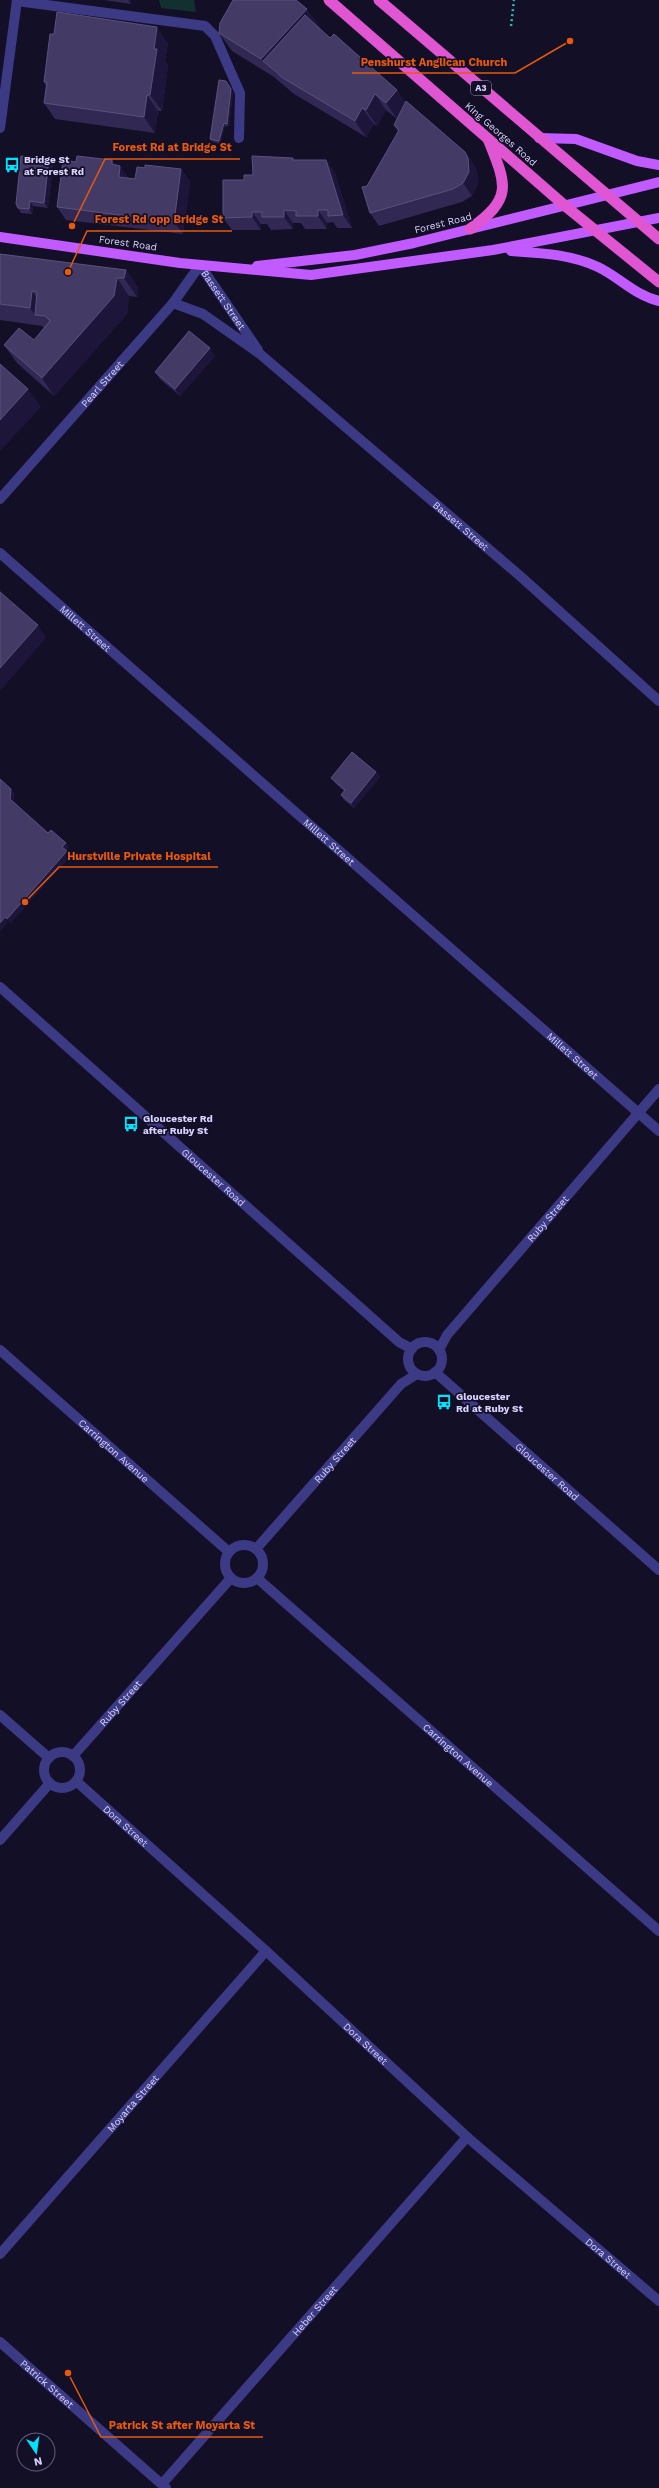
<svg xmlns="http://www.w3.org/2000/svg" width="659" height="2488" font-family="'Work Sans',sans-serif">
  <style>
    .green { fill: #12302f }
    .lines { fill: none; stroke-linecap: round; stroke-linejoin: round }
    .path { stroke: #2fb8b0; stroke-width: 2.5; stroke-dasharray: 2 3; stroke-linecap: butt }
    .service { stroke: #3d3a85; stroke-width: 10 }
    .minor { stroke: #3d3a85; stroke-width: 10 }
    .tertiary { stroke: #3d3a85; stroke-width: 10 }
    .primary { stroke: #c25bff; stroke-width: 10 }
    .trunk { stroke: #e055d1; stroke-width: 11 }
    .wall { fill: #312854 }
    .shaded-wall { fill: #1d163a }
    .building { fill: #433a66; stroke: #5a527e }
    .labels { text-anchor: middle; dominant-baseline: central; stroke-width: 3.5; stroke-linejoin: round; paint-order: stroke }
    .shield { fill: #130f26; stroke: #9e99be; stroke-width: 1 }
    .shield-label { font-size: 9px; font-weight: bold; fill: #d9d4ff }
    .street-label { font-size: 10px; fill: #d9d4ff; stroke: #130f26 }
    .poi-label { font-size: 10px; font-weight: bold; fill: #d9d4ff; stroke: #130f26; text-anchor: start }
    .leader { fill: none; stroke: #e8590c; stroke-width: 1.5 }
    .callout-dot { fill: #e8590c; stroke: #130f26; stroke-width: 1.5 }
    .callout-label { font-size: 11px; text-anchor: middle; font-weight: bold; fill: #e8590c; stroke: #130f26; stroke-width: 3.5; stroke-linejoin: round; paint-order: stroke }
  </style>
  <rect width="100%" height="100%" fill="#130f26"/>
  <!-- green -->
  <path class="green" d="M 159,0 L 194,0 L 196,12 L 161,8 Z"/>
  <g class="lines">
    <!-- path -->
    <path class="path" d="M 511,26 L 514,0"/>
    <!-- service -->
    <path class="service" d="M 17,1 L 205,26 L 215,36 L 240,93 L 239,138"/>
    <!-- minor -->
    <g class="minor">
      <path id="s1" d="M 173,303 L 203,314 L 260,354 L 519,575 L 659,701"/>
      <path id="s2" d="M 0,499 L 173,303 L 200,265 L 258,350"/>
      <path id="s3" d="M 0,553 L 659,1131"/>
      <path id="s4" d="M 0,987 L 399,1342 L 412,1349"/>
      <circle cx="425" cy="1359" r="17"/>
      <path id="s5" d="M 0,1350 L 229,1552"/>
      <path id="s6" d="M 439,1350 L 447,1335 L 659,1089"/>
      <path id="s7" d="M 435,1372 L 659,1570"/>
      <circle cx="244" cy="1564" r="19"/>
      <path id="s8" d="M 256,1549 L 401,1384 L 417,1374"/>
      <path id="s9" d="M 257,1578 L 659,1931"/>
      <path d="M 0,1715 L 49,1758"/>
      <circle cx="62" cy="1770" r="18"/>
      <path id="s10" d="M 73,1756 L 231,1578"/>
      <path id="s11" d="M 76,1781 L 266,1951 L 467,2137 L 659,2301"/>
      <path d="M 0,1840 L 50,1783"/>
      <path id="s12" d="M 0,2254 L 266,1951"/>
      <path id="s13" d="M 162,2484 L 467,2137"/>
    </g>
    <!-- tertiary -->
    <g class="tertiary">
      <path d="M 0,128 L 17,0"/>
      <path id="s14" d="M 0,2342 L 166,2488"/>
    </g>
    <!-- primary -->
    <path class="primary" d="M 539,138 L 576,139 L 637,161 L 659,165
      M 0,237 L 180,263 L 311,275 L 493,250 L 659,218
      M 511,251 C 541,253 570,254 598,267 C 619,277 636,296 659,301
      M 257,266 L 355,255 L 414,243 L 659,182"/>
    <!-- trunk -->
    <path class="trunk" d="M 329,0 L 564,205 L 659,282
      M 379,0 L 659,239
      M 470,229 C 513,198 507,186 488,139"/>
  </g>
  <!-- wall -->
  <path class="wall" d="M 104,0 L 131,0 L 131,4 Z
    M 320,27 L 319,28 L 330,38 L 397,90 L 405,103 L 465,152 L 474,165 L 477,171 L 478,184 L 472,196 L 462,202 L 379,226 L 370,213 L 367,186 L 398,132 L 394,125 L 397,119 L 386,110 L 377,126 L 374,124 L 366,137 L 294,94 L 274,77 L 232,51 L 219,33 Z
    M 168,43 L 165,61 L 168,65 L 162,111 L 158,111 L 155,133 L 55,119 L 44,103 L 46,86 L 44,82 Z
    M 233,92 L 229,126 L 225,126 L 220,144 L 211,141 L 210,139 Z
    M 49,159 L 53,164 L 48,208 L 33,206 L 32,214 L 21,213 L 18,208 Z
    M 112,160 L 115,165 L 129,178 L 135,179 L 145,168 L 181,169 L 190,182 L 183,234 L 66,220 L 57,207 L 76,162 Z
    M 294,160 L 326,160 L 335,173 L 352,228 L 337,228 L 333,222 L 327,223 L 327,229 L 305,229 L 301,223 L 293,223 L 293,229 L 271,230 L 267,224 L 261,224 L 261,230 L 232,230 L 223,218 L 244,180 L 253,175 Z
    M 0,254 L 126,270 L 138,288 L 137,297 L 129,296 L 127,314 L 54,396 L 17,363 L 4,345 L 34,340 L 44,328 L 42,326 L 0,320 Z
    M 215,356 L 180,396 L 160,379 L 155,372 Z
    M 376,772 L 380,777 L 354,808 L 344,800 L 341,795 L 344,791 L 335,783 L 331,778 Z"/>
  <!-- shaded-wall -->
  <path class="shaded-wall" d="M 128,0 L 131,0 L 131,4 Z
    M 307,9 L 320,27 L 277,74 L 263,61 L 261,59 Z
    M 157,27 L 168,43 L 165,61 L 168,65 L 162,111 L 150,95 L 154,49 Z
    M 226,81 L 233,92 L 229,126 L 227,124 Z
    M 397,90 L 408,106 L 397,119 L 386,103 Z
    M 375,94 L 386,110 L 377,126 L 366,110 Z
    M 147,95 L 158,111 L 155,133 L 144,117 Z
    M 362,108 L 374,124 L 366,137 L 355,121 Z
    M 224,123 L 225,126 L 220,144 L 219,141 Z
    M 465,152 L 474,165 L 477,171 L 478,184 L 472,196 L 463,183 Z
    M 49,159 L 53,164 L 48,208 L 44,203 Z
    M 112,160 L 119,171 L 120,166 L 129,178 L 119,177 L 112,164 Z
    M 326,160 L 335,173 L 352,228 L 343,215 Z
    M 181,169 L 190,182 L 183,234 L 174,222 Z
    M 30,201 L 33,206 L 32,214 L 29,209 Z
    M 284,210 L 293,223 L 293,229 L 284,217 Z
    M 318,210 L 327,223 L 327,229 L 318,216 Z
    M 252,212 L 261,224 L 261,230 L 252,217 Z
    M 126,270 L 138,288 L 137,297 L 124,278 Z
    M 117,278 L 129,296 L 127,314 L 54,396 L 42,378 Z
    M 32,291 L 44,309 L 35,315 L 30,308 Z
    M 210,348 L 215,356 L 180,396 L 175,389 Z
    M 28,389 L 41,407 L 0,451 L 0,420 Z
    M 0,589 L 6,597 L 0,596 Z
    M 38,625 L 46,638 L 0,691 L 0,668 Z
    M 376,772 L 380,777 L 354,808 L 351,803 Z
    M 11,789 L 15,794 L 13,804 L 10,799 Z
    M 66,843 L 69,848 L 66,852 L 62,847 Z
    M 67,851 L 71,856 L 10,924 L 7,919 Z
    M 5,917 L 8,922 L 0,932 L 0,923 Z"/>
  <!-- building -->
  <path class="building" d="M 233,0 L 296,0 L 307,9 L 261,59 L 219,33 L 220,23 Z
    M 57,12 L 157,27 L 154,49 L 157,49 L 150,95 L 147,95 L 144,117 L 44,103 L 47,82 L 44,82 L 50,34 L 54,34 Z
    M 305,15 L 330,38 L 334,34 L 397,90 L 386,103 L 375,94 L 366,110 L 362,108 L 355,121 L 283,78 L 263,61 Z
    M 219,80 L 226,81 L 231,89 L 227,124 L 224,123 L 219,141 L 210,139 Z
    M 406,101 L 465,152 L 468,158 L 469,172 L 463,183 L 453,189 L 370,213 L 362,187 L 367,186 L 399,130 L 394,125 Z
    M 21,156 L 49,159 L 44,203 L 30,201 L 29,209 L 18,208 L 16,204 Z
    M 77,156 L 112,160 L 112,164 L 120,166 L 119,177 L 135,179 L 137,167 L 145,168 L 145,165 L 181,169 L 174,222 L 57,207 L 63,160 L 76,162 Z
    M 252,156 L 293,158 L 293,160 L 326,160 L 343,215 L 328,216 L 328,210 L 318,210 L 318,216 L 296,216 L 296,211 L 284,210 L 284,217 L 262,217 L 262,212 L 252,212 L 252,217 L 223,218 L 223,180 L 244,180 L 244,175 L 253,175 Z
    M 0,254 L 126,270 L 124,278 L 117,278 L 114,296 L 42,378 L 4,345 L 19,328 L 34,340 L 50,321 L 45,316 L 35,315 L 37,292 L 32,291 L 30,308 L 0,304 Z
    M 189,331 L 210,348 L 175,389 L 155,372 Z
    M 0,364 L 28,389 L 0,420 Z
    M 0,592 L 38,625 L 0,668 Z
    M 352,752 L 376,772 L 351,803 L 341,795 L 345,790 L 331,778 Z
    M 0,779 L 11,789 L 10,799 L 48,833 L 51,830 L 66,843 L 62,847 L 67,851 L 7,919 L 5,917 L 0,923 Z"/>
  <!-- icons -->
  <defs>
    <symbol id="bus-bare" viewBox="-9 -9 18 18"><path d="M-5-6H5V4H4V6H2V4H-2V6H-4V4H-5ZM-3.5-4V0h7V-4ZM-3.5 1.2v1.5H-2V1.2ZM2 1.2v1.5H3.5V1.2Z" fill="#00e5ff" stroke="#130f26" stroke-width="2.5" paint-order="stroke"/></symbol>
  </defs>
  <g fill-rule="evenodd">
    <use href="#bus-bare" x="1" y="154" width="22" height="22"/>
    <use href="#bus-bare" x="120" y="1113" width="22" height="22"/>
    <use href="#bus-bare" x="433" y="1391" width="22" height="22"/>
  </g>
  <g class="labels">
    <!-- shield labels -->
    <rect class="shield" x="471" y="81" width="20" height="14" rx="3"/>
    <g class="shield-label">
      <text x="481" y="88">A3</text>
    </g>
    <!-- street labels -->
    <g class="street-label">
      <text transform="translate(501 134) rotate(41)">King Georges Road</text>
      <text transform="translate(443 223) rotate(-14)">Forest Road</text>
      <text transform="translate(128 243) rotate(8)">Forest Road</text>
      <text stroke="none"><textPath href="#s2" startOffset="350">Bassett Street</textPath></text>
      <text stroke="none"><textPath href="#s2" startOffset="154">Pearl Street</textPath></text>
      <text stroke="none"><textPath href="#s1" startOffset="366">Bassett Street</textPath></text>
      <text stroke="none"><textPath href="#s3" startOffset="114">Millett Street</textPath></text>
      <text stroke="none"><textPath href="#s3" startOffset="438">Millett Street</textPath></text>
      <text stroke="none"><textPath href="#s3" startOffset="762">Millett Street</textPath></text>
      <text stroke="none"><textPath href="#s4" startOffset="286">Gloucester Road</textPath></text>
      <text stroke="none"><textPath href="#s6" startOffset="171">Ruby Street</textPath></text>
      <text stroke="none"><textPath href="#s5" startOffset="152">Carrington Avenue</textPath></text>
      <text stroke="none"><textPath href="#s8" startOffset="119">Ruby Street</textPath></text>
      <text stroke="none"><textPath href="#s7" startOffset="150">Gloucester Road</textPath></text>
      <text stroke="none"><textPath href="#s10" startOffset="71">Ruby Street</textPath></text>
      <text stroke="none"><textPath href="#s9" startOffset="268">Carrington Avenue</textPath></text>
      <text stroke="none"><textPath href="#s11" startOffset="67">Dora Street</textPath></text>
      <text stroke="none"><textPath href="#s11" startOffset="391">Dora Street</textPath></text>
      <text stroke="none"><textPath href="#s12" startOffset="201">Moyarta Street</textPath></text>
      <text stroke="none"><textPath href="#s11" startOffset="715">Dora Street</textPath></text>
      <text stroke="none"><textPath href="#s13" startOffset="231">Heber Street</textPath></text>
      <text stroke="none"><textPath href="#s14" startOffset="63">Patrick Street</textPath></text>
    </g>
    <!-- poi labels -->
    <g class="poi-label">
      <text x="24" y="159">Bridge St<tspan x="24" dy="12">at Forest Rd</tspan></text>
      <text x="143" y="1118">Gloucester Rd<tspan x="143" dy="12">after Ruby St</tspan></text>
      <text x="456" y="1396">Gloucester<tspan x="456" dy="12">Rd at Ruby St</tspan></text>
    </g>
  </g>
  <!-- callouts -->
  <path class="leader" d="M570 41L515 73H352M72 226L105 159H240M68 272L87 231H232M25 902L59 867H218M68 2373L101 2437H263"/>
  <g class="callout-dot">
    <circle cx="570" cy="41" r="4"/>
    <circle cx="72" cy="226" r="4"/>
    <circle cx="68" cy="272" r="4"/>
    <circle cx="25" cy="902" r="4"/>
    <circle cx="68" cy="2373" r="4"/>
  </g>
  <g class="callout-label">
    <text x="434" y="66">Penshurst Anglican Church</text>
    <text x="172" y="151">Forest Rd at Bridge St</text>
    <text x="159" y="223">Forest Rd opp Bridge St</text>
    <text x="139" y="860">Hurstville Private Hospital</text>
    <text x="182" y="2429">Patrick St after Moyarta St</text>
  </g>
  <!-- north arrow -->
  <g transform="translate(36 2452) rotate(167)"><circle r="19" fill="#130f26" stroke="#625e7d"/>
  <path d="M0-3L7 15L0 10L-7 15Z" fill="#00e5ff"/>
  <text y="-6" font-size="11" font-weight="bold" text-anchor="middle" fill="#d9d4ff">N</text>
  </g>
</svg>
